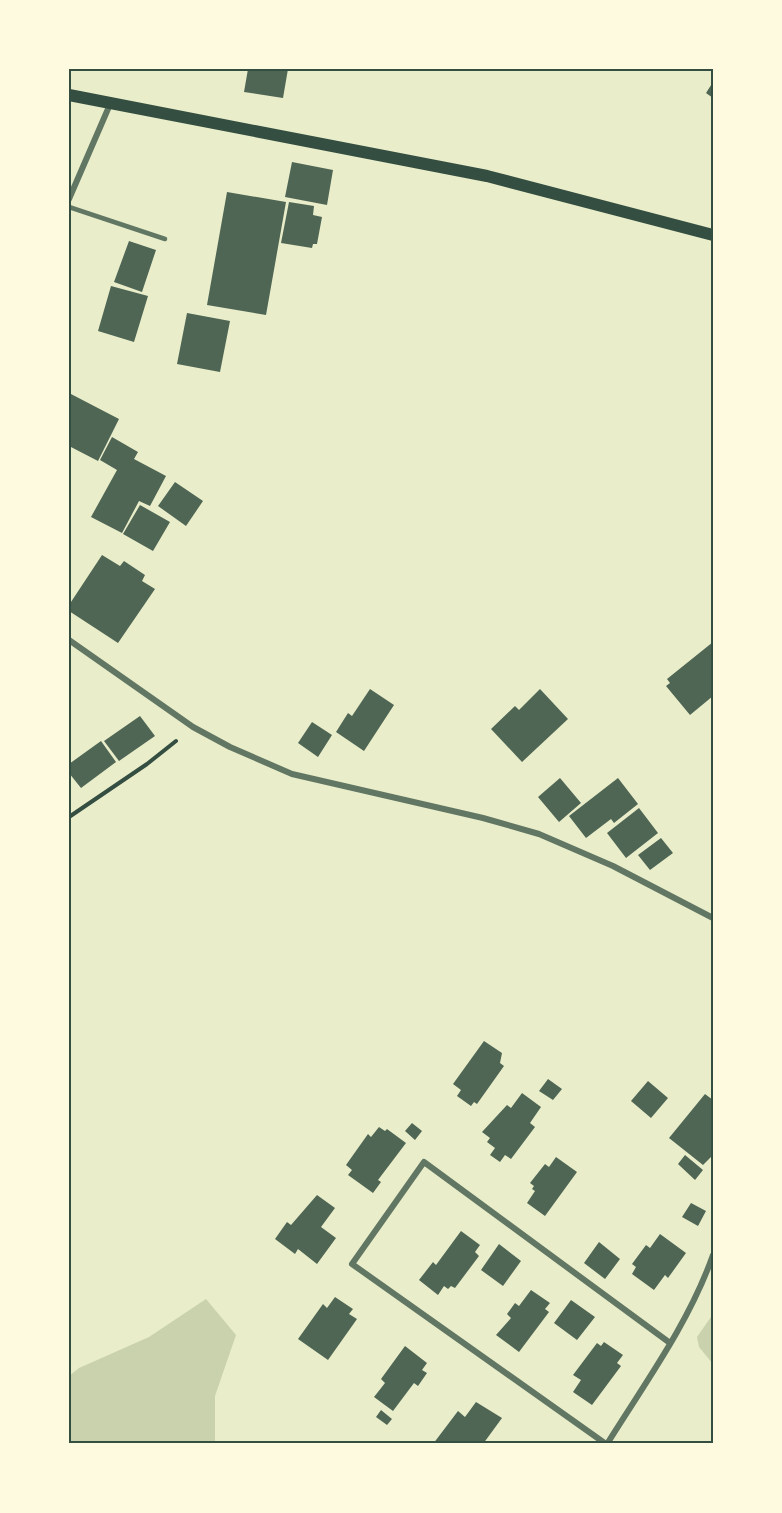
<svg xmlns="http://www.w3.org/2000/svg" width="782" height="1513" font-family="'PT Sans Narrow',sans-serif">
  <style>
    .green { fill: #cad2ad }
    .building { fill: #4f6655 }
    .lines { fill: none; stroke-linecap: round; stroke-linejoin: round }
    .path { stroke: #344e41; stroke-width: 4 }
    .service { stroke: #617663; stroke-width: 4.5 }
    .minor { stroke: #617663; stroke-width: 6 }
    .secondary { stroke: #344e41; stroke-width: 12 }
    .neatline { fill: none; stroke: #344e41; stroke-width: 2 }
  </style>
  <rect width="100%" height="100%" fill="#e9edc9"/>
  <!-- green -->
  <path class="green" d="M 206,1299 L 236,1335 L 215,1396 L 215,1444 L 69,1444 L 69,1376 L 79,1368 L 149,1337 Z
    M 713,1314 L 713,1364 L 699,1347 L 697,1337 Z"/>
  <!-- building -->
  <path class="building" d="M 248,69 L 288,69 L 283,98 L 244,92 Z
    M 713,82 L 713,98 L 706,93 Z
    M 292,162 L 333,170 L 327,205 L 285,197 Z
    M 227,192 L 286,202 L 266,315 L 207,305 Z
    M 289,202 L 314,206 L 313,215 L 322,217 L 317,244 L 313,244 L 312,248 L 281,243 Z
    M 129,241 L 156,250 L 142,292 L 114,282 Z
    M 111,286 L 148,296 L 134,342 L 98,331 Z
    M 187,313 L 230,321 L 220,372 L 177,364 Z
    M 69,393 L 119,419 L 98,461 L 69,446 Z
    M 112,437 L 138,452 L 134,459 L 166,476 L 150,506 L 139,501 L 122,533 L 91,517 L 117,470 L 100,460 Z
    M 175,482 L 203,501 L 186,526 L 158,506 Z
    M 140,505 L 170,522 L 153,551 L 123,534 Z
    M 102,555 L 120,566 L 124,561 L 145,575 L 142,581 L 155,589 L 118,643 L 69,611 L 69,605 Z
    M 713,642 L 713,696 L 690,715 L 666,686 L 670,683 L 667,679 Z
    M 370,689 L 394,705 L 364,751 L 336,732 L 348,713 L 352,716 Z
    M 540,689 L 568,719 L 522,762 L 491,729 L 515,706 L 519,710 Z
    M 140,716 L 155,736 L 119,761 L 104,741 Z
    M 312,722 L 332,735 L 318,757 L 298,743 Z
    M 101,741 L 116,762 L 81,788 L 69,773 L 69,764 Z
    M 560,778 L 581,803 L 559,822 L 538,797 Z
    M 618,778 L 638,804 L 614,823 L 611,819 L 586,838 L 569,816 Z
    M 639,808 L 658,833 L 626,858 L 607,833 Z
    M 661,838 L 673,853 L 650,870 L 638,855 Z
    M 484,1041 L 502,1053 L 500,1063 L 504,1066 L 477,1104 L 474,1102 L 471,1106 L 457,1096 L 461,1090 L 453,1084 Z
    M 548,1079 L 562,1089 L 553,1100 L 539,1091 Z
    M 648,1081 L 668,1098 L 651,1118 L 631,1101 Z
    M 522,1093 L 541,1107 L 530,1123 L 535,1127 L 511,1159 L 505,1155 L 500,1162 L 490,1155 L 495,1148 L 487,1142 L 490,1138 L 482,1132 L 507,1105 L 511,1108 Z
    M 705,1094 L 713,1100 L 713,1159 L 711,1157 L 703,1165 L 669,1138 Z
    M 412,1123 L 422,1131 L 415,1140 L 405,1131 Z
    M 379,1127 L 385,1131 L 387,1129 L 406,1143 L 378,1180 L 381,1182 L 373,1193 L 348,1175 L 352,1170 L 346,1165 L 368,1134 L 371,1137 Z
    M 685,1155 L 703,1170 L 695,1180 L 678,1164 Z
    M 556,1157 L 577,1172 L 545,1216 L 527,1203 L 535,1191 L 532,1189 L 534,1186 L 530,1183 L 545,1164 L 549,1167 Z
    M 317,1195 L 335,1208 L 321,1227 L 336,1238 L 317,1264 L 298,1249 L 295,1254 L 275,1239 L 287,1222 L 291,1225 Z
    M 691,1203 L 706,1211 L 698,1226 L 682,1217 Z
    M 461,1231 L 480,1245 L 475,1252 L 479,1256 L 455,1288 L 451,1286 L 448,1289 L 444,1286 L 438,1295 L 419,1280 L 433,1262 L 436,1265 Z
    M 660,1234 L 686,1253 L 668,1278 L 665,1275 L 654,1290 L 632,1274 L 636,1267 L 632,1264 L 646,1245 L 650,1248 Z
    M 599,1242 L 620,1259 L 605,1279 L 584,1263 Z
    M 499,1244 L 521,1261 L 503,1286 L 481,1270 Z
    M 531,1290 L 550,1303 L 545,1309 L 549,1312 L 519,1352 L 496,1335 L 511,1318 L 507,1314 L 515,1303 L 519,1306 Z
    M 335,1297 L 353,1309 L 349,1314 L 357,1319 L 328,1360 L 298,1339 L 323,1304 L 327,1308 Z
    M 571,1300 L 595,1317 L 577,1340 L 554,1323 Z
    M 604,1342 L 623,1355 L 617,1363 L 621,1366 L 592,1405 L 573,1392 L 581,1380 L 573,1375 L 597,1343 L 601,1346 Z
    M 405,1346 L 427,1363 L 422,1370 L 427,1373 L 418,1386 L 414,1383 L 393,1411 L 374,1397 L 385,1383 L 381,1379 Z
    M 476,1402 L 502,1418 L 483,1444 L 433,1444 L 458,1411 L 465,1417 Z
    M 381,1410 L 392,1419 L 387,1425 L 376,1417 Z"/>
  <g class="lines">
    <!-- path -->
    <path class="path" d="M 69,817 L 147,764 L 176,741"/>
    <!-- service -->
    <path class="service" d="M 69,207 L 165,239"/>
    <!-- minor -->
    <path class="minor" d="M 69,199 L 111,102
      M 69,640 L 193,727 L 230,747 L 292,774 L 483,818 L 539,834 L 613,866 L 713,918
      M 606,1444 L 352,1264 L 424,1162 L 670,1343
      M 607,1444 C 645,1383 689,1323 713,1255"/>
    <!-- secondary -->
    <path class="secondary" d="M 69,95 L 487,176 L 713,235"/>
  </g>
  <!-- border -->
  <rect width="782" height="1513" fill="none" stroke="#fefae0" stroke-width="141"/>
  <rect x="70" y="70" width="642" height="1372" class="neatline"/>
</svg>
